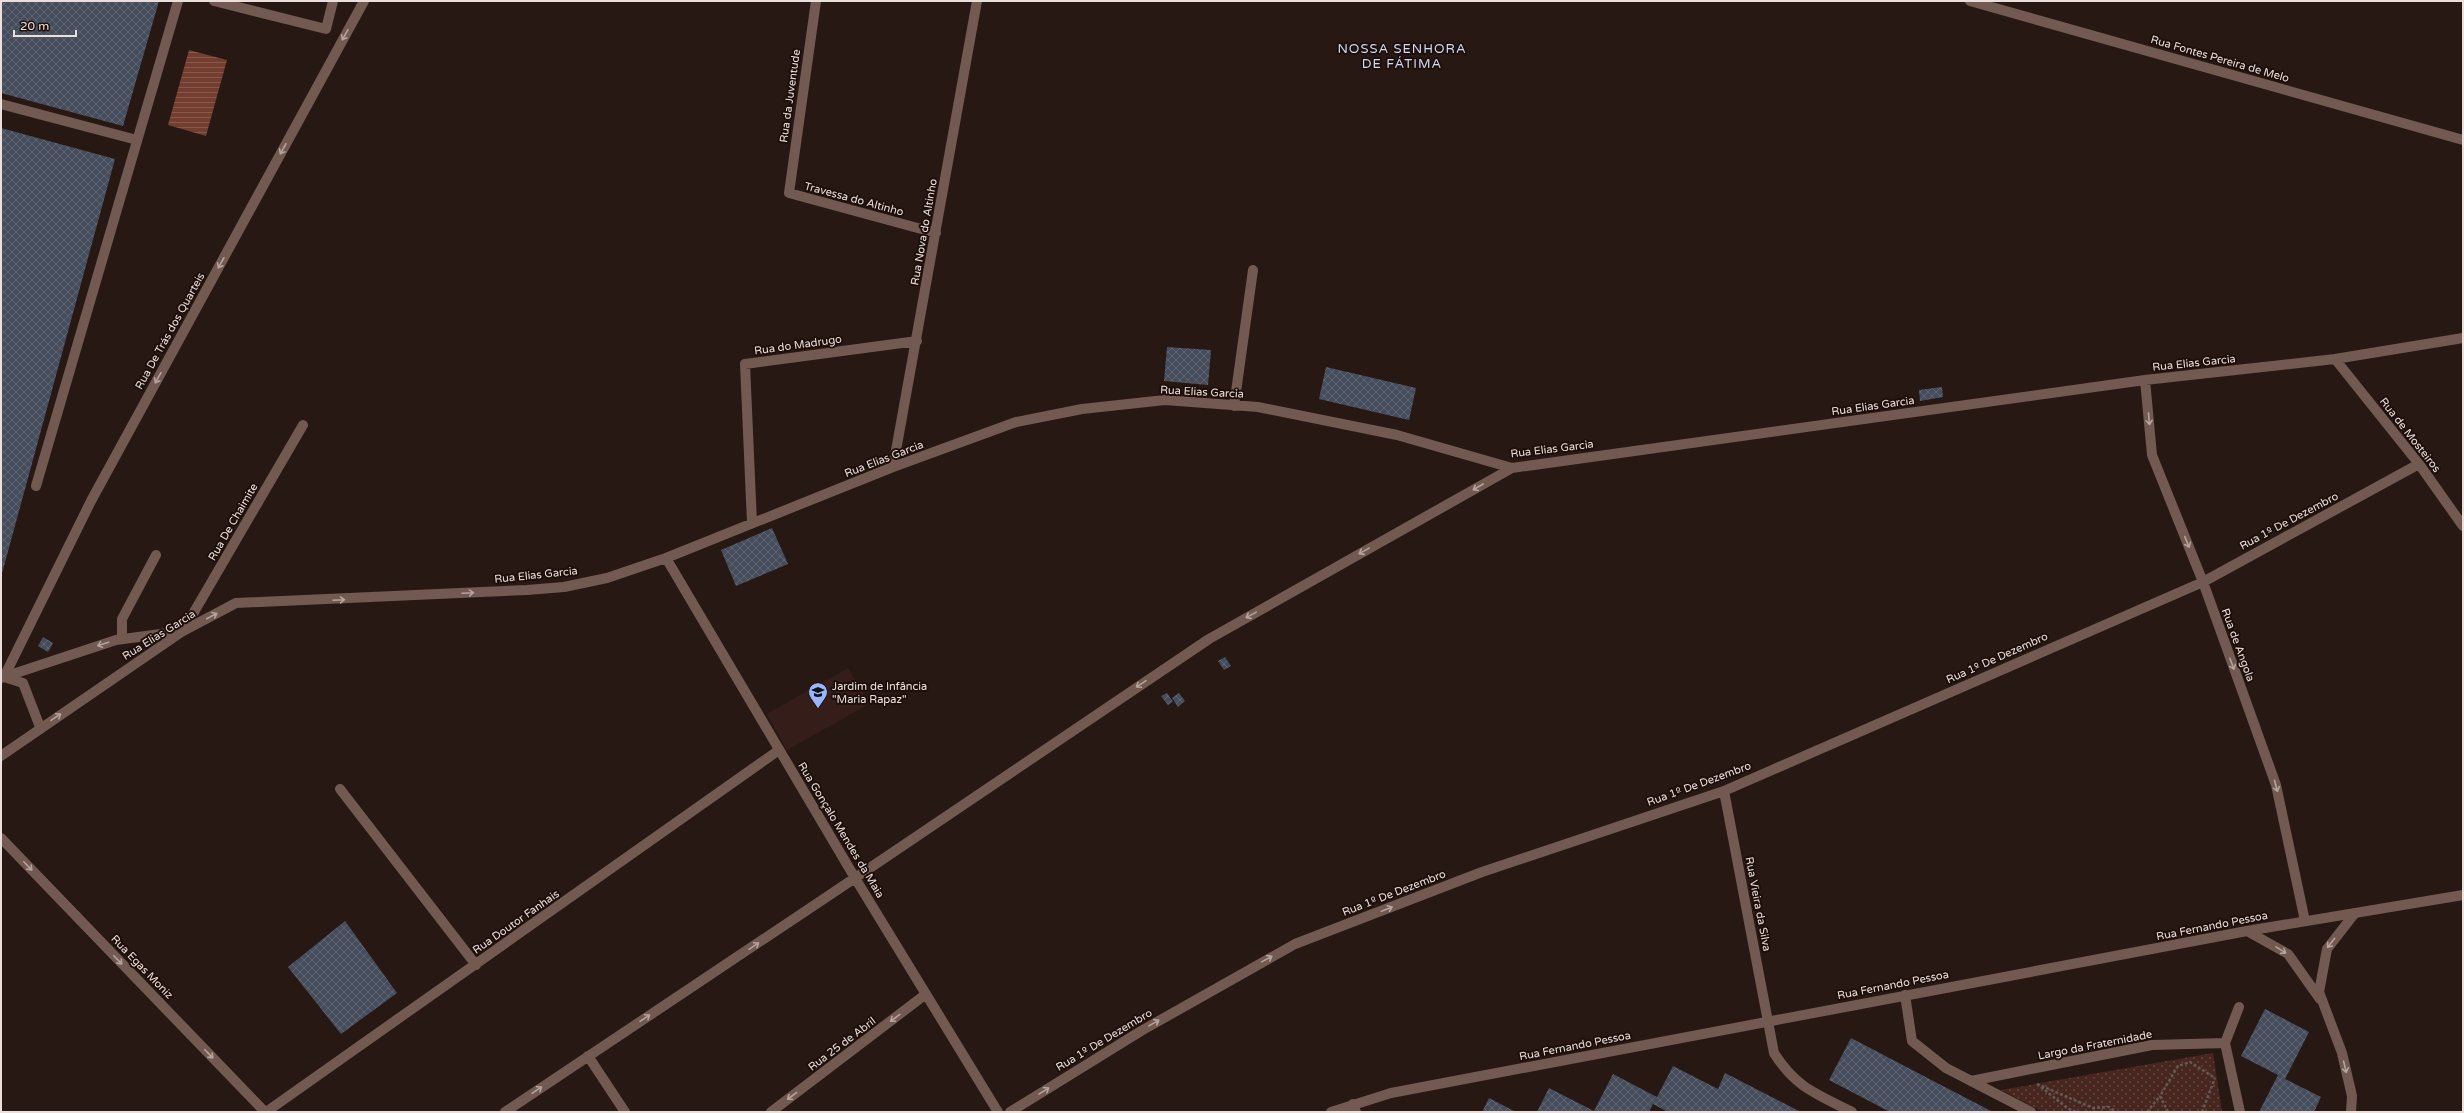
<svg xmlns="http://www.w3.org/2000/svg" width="2464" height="1113" font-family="'Varela Round',sans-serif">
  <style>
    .built { fill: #351e19 }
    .green { fill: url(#green-dots) }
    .water { fill: url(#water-rules) }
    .building { fill: url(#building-cross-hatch) }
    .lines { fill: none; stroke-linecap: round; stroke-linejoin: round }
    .path { stroke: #675855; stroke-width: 2.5; stroke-dasharray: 3 2; stroke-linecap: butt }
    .service { stroke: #725952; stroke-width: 10 }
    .minor { stroke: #725952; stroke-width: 10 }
    .tertiary { stroke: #725952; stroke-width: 10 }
    .oneway { stroke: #b5a39e }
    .labels { text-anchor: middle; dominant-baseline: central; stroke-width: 4; stroke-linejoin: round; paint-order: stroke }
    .street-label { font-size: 11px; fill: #ebdfdc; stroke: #1e0f0b }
    .poi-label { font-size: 11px; fill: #ebdfdc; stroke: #1e0f0b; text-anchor: start }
    .quarter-label { font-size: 13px; letter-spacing: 1px; fill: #cedaf6; stroke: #1e0f0b }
  </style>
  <defs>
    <pattern id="green-dots" width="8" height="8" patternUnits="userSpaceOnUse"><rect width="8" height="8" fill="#46261e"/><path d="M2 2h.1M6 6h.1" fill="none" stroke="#61453e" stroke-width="1.8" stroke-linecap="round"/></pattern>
    <pattern id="water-rules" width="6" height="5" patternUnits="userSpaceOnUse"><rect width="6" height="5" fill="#733d30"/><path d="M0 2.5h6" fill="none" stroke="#87594d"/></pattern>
    <pattern id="building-cross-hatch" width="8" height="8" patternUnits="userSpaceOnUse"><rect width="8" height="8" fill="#454c5c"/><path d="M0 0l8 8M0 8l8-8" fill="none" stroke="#606573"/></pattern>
  </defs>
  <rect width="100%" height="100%" fill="#281814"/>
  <!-- built -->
  <path class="built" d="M 848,668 L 869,704 L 787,750 L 767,714 Z"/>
  <!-- green -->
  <path class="green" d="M 2213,1053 L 2222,1112 L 2043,1112 L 2001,1090 Z"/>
  <!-- water -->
  <path class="water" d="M 189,50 L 227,60 L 206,136 L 168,125 Z"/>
  <!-- building -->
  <path class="building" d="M 1,1 L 159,1 L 123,126 L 1,93 Z
    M 1,128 L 115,159 L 1,577 Z
    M 1167,347 L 1211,350 L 1208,385 L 1164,381 Z
    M 1326,367 L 1416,388 L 1409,420 L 1319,399 Z
    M 1942,387 L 1943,397 L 1920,401 L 1919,390 Z
    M 772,528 L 788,564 L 736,586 L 721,550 Z
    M 43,637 L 53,643 L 48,652 L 38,646 Z
    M 1225,657 L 1231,666 L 1224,670 L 1218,661 Z
    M 1167,693 L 1173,702 L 1168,705 L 1161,696 Z
    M 1179,693 L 1185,701 L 1178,707 L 1172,698 Z
    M 345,921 L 397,993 L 341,1034 L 288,967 Z
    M 2265,1009 L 2309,1032 L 2285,1079 L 2321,1097 L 2314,1112 L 2259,1112 L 2278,1075 L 2241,1056 Z
    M 1851,1038 L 1941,1085 L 1993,1112 L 1890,1112 L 1829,1080 Z
    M 1673,1066 L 1718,1089 L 1725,1073 L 1801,1112 L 1668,1112 L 1653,1104 L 1649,1112 L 1537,1112 L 1549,1088 L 1594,1111 L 1613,1074 L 1657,1097 Z
    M 1489,1098 L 1516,1112 L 1482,1112 Z"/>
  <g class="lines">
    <!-- path -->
    <path class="path" d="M 2037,1084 L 2093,1108 L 2109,1107 L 2116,1112
      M 2041,1087 L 2067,1108 L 2076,1112
      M 2147,1112 L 2160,1096
      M 2168,1112 L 2160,1096 L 2178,1066 L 2190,1062 L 2215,1078
      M 2202,1112 L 2215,1078"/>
    <!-- service -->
    <path class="service" d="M 214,1 L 326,29 L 333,1
      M 1,104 L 137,140
      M 36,486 L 178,1
      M 1,678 L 116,640 L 183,631"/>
    <!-- minor -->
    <path class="minor" d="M 816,1 L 789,193 L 936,233
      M 1970,1 L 2463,140
      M 2335,359 L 2419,464 L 2463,526
      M 2145,380 L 2152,455 L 2203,582 L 2276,785 L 2305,921
      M 1234,406 L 1253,270
      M 893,467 L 977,1
      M 752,523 L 745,364 L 917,341
      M 666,558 L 855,878 L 998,1112
      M 183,631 L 303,425
      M 122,639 L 122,619 L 156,555
      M 40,727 L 23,683 L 4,677 L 91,501 L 364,1
      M 1,756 L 183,631 L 236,603 L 527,590 L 564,587 L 607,578 L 666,558 L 893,467 L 1016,422 L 1082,409 L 1165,400 L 1258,407 L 1397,435 L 1512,468 L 2145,380 L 2335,359 L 2463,338
      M 340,789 L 476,965
      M 1724,791 L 1774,1053 C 1796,1088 1817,1094 1852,1112
      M 1,838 L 265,1112
      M 2247,931 L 2288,954 L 2320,999
      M 1905,995 L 1912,1041 L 1946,1068 L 2031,1112
      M 2239,1007 L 2225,1043 L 2240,1112
      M 588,1056 L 625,1112
      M 1971,1081 L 2152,1045 L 2225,1043
      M 1353,1104 L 1356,1112
      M 266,1112 L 779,750
      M 505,1112 L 855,878 L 1209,639 L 1512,468
      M 771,1112 L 926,994
      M 1010,1112 L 1141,1031 L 1295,944 L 1482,872 L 1724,791 L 2203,582 L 2419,464
      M 2351,1112 L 2352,1096 L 2342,1053 L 2319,992 L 2327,949 L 2355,913"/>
    <!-- tertiary -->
    <path class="tertiary" d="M 1331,1112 L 1391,1093 L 2247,931 L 2463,895"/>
  </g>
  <!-- one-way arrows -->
  <defs><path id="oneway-shaft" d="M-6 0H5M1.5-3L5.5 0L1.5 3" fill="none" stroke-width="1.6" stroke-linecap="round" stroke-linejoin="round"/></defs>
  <g class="oneway">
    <use href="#oneway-shaft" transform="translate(345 35) rotate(119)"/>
    <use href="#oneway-shaft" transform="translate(283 149) rotate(119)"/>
    <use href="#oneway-shaft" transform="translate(221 263) rotate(119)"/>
    <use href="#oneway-shaft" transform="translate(158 378) rotate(119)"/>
    <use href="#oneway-shaft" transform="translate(2149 419) rotate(85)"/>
    <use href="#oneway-shaft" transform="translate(1478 487) rotate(150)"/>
    <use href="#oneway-shaft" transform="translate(2187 542) rotate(68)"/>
    <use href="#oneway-shaft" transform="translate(1364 551) rotate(151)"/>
    <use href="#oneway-shaft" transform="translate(468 593) rotate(-3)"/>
    <use href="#oneway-shaft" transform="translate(339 600) rotate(-3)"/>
    <use href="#oneway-shaft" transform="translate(1251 615) rotate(151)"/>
    <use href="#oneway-shaft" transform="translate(212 616) rotate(-28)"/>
    <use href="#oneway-shaft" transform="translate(103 644) rotate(162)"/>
    <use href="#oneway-shaft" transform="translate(2232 664) rotate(70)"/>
    <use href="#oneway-shaft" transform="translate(1141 684) rotate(146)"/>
    <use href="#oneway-shaft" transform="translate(56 717) rotate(-34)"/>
    <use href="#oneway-shaft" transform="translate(2276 786) rotate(75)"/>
    <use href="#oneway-shaft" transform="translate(28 866) rotate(46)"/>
    <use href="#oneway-shaft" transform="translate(1387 909) rotate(-21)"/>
    <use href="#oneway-shaft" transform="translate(2331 943) rotate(128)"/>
    <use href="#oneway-shaft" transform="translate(754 946) rotate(-34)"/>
    <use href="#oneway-shaft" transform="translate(2281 950) rotate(32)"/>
    <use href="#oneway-shaft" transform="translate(1267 959) rotate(-29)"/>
    <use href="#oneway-shaft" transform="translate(118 960) rotate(46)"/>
    <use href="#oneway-shaft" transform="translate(645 1018) rotate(-34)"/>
    <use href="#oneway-shaft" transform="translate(895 1018) rotate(143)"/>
    <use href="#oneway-shaft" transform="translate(1154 1023) rotate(-29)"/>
    <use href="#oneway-shaft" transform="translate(209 1054) rotate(46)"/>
    <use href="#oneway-shaft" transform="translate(2345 1067) rotate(76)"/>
    <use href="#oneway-shaft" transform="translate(537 1090) rotate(-34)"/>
    <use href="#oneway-shaft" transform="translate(1044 1091) rotate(-32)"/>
    <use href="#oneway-shaft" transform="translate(792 1096) rotate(143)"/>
  </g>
  <!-- icons -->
  <defs>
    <symbol id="school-pin" viewBox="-11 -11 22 30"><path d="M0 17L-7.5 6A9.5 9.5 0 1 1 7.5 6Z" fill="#97b6fd" stroke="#1e0f0b"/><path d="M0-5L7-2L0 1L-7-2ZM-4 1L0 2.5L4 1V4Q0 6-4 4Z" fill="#111"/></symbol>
  </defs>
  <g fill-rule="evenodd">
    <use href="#school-pin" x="807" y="681" width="22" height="30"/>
  </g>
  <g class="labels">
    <!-- street labels -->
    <g class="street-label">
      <text transform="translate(2220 59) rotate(16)">Rua Fontes Pereira de Melo</text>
      <text transform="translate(790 96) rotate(-82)">Rua da Juventude</text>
      <text transform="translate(854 199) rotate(15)">Travessa do Altinho</text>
      <text transform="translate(924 232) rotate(-80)">Rua Nova do Altinho</text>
      <text transform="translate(170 331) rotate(-61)">Rua De Trás dos Quarteis</text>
      <text transform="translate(798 345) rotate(-8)">Rua do Madrugo</text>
      <text transform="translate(2194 363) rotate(-6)">Rua Elias Garcia</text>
      <text transform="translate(1202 392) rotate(3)">Rua Elias Garcia</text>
      <text transform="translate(1873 406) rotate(-8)">Rua Elias Garcia</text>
      <text transform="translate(2410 435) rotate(52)">Rua de Mosteiros</text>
      <text transform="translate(1552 449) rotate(-7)">Rua Elias Garcia</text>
      <text transform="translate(884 459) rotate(-21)">Rua Elias Garcia</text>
      <text transform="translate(2289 521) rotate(-28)">Rua 1º De Dezembro</text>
      <text transform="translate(233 522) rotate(-60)">Rua De Chaimite</text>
      <text transform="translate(536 575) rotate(-6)">Rua Elias Garcia</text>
      <text transform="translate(159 635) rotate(-32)">Rua Elias Garcia</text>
      <text transform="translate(2238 645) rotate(70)">Rua de Angola</text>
      <text transform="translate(1997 658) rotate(-24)">Rua 1º De Dezembro</text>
      <text transform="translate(1699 784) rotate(-20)">Rua 1º De Dezembro</text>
      <text transform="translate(841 830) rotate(59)">Rua Gonçalo Mendes da Maia</text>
      <text transform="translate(1394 893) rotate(-21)">Rua 1º De Dezembro</text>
      <text transform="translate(1758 904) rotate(79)">Rua Vieira da Silva</text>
      <text transform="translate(516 922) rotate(-35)">Rua Doutor Fanhais</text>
      <text transform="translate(2212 926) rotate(-11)">Rua Fernando Pessoa</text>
      <text transform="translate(142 967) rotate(46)">Rua Egas Moniz</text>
      <text transform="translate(1893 985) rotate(-11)">Rua Fernando Pessoa</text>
      <text transform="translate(1104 1040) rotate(-31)">Rua 1º De Dezembro</text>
      <text transform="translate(842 1044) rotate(-37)">Rua 25 de Abril</text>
      <text transform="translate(2095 1045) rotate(-11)">Largo da Fraternidade</text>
      <text transform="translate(1575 1046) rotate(-11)">Rua Fernando Pessoa</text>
    </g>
    <!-- poi labels -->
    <g class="poi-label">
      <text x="832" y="686">Jardim de Infância<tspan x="832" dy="13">"Maria Rapaz"</tspan></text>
    </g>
    <!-- quarter labels -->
    <g class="quarter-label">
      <text x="1402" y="49">NOSSA SENHORA<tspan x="1402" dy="15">DE FÁTIMA</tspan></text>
    </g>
  </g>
  <!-- border -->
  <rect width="2464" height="1113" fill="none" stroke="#ebdfdc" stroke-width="4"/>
  <!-- scale -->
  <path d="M14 30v6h62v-6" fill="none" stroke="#ebdfdc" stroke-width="2"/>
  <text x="20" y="30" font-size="12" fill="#ebdfdc" stroke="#1e0f0b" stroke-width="3" paint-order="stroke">20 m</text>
</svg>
